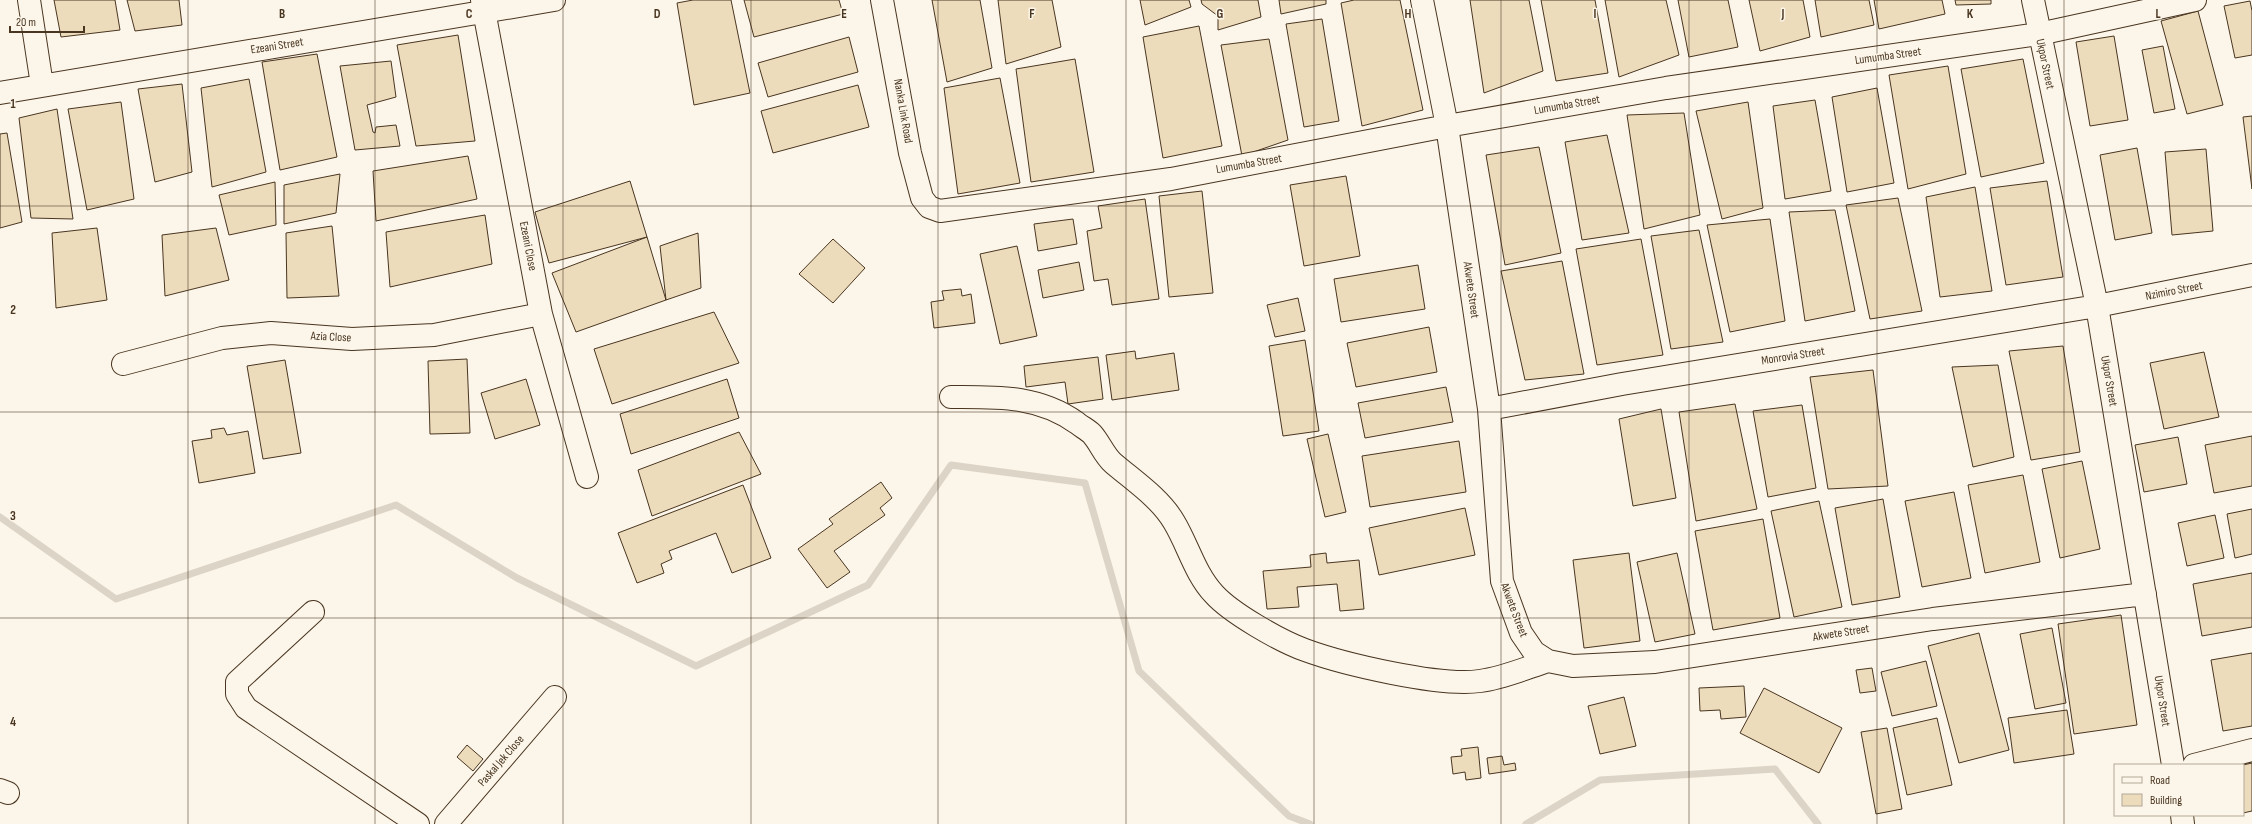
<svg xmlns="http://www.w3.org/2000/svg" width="2252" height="824" font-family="'Sofia Sans Condensed',sans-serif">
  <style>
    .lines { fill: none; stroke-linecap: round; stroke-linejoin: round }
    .stream { stroke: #dcd4c6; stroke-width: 7 }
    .building { fill: #ecdcbc; stroke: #4a3520 }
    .minor-casing { stroke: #4a3520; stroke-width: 24 }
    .minor { stroke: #fbf6e9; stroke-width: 22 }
    .grid { fill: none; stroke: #4a3520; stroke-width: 1; stroke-opacity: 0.55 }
    .labels { text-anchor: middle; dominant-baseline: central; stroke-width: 3; stroke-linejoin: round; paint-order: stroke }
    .street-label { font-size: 12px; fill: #4a3520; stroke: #fbf6e9 }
    .grid-label { font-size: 13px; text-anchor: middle; font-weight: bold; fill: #4a3520; stroke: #fbf6e9; stroke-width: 3; stroke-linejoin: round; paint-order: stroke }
  </style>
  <rect width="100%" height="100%" fill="#fbf6e9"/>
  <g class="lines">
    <!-- stream -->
    <path class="stream" d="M 0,517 L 116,599 L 396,505 L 517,578 L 696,666 L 868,585 L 951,465 L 1085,483 L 1139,671 L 1289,816 L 1310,824
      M 1526,824 L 1600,780 L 1775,769 L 1818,824"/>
  </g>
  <!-- building -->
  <path class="building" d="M 54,0 L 115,0 L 120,30 L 61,37 Z
    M 127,0 L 179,0 L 182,25 L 135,31 Z
    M 693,0 L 731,0 L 750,93 L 694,105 L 677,3 Z
    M 744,0 L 839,0 L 843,14 L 754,37 Z
    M 932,0 L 980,0 L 992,68 L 947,82 Z
    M 998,0 L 1052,0 L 1061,47 L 1006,64 Z
    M 1140,0 L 1189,0 L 1191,7 L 1145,25 Z
    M 1201,0 L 1258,0 L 1261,17 L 1218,30 L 1218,16 L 1202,4 Z
    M 1279,0 L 1326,0 L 1326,4 L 1281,14 Z
    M 1354,0 L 1400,0 L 1423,110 L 1362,126 L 1341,3 Z
    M 1470,0 L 1529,0 L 1543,71 L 1484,93 Z
    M 1541,0 L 1595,0 L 1608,73 L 1556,81 Z
    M 1605,0 L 1666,0 L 1679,55 L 1619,77 Z
    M 1678,0 L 1728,0 L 1738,47 L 1689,57 Z
    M 1749,0 L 1803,0 L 1810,37 L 1760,51 Z
    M 1815,0 L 1869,0 L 1874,25 L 1821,37 Z
    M 1874,0 L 1942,0 L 1945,14 L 1879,29 Z
    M 1955,0 L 1991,0 L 1991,4 L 1956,5 Z
    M 2250,1 L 2252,11 L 2252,55 L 2235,58 L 2224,6 Z
    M 2198,11 L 2223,105 L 2187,114 L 2161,21 Z
    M 1322,19 L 1339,121 L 1304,127 L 1286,24 Z
    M 1199,26 L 1222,146 L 1163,158 L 1143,37 Z
    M 458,35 L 475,141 L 416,146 L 397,45 Z
    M 2114,36 L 2128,120 L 2090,126 L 2076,42 Z
    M 849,37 L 858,72 L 768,97 L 758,63 Z
    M 1269,39 L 1288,140 L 1242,156 L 1221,45 Z
    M 2163,46 L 2175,109 L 2154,113 L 2142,50 Z
    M 317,54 L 337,157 L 280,170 L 262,62 Z
    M 1075,59 L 1094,172 L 1031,182 L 1016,69 Z
    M 2023,59 L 2044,163 L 1981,177 L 1961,69 Z
    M 391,61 L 396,97 L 367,105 L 373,132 L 375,133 L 376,127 L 396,125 L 400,146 L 355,150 L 340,66 Z
    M 1948,66 L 1966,174 L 1908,189 L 1889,75 Z
    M 1000,78 L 1020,183 L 958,194 L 944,88 Z
    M 249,79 L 266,172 L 212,187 L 201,88 Z
    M 182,84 L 192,172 L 155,182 L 138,89 Z
    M 858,85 L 869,127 L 773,153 L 761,111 Z
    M 1877,88 L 1894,183 L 1847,192 L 1832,97 Z
    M 1815,100 L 1831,191 L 1785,199 L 1773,106 Z
    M 121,102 L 134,199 L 87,210 L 68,109 Z
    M 1748,102 L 1763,208 L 1722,219 L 1696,111 Z
    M 57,109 L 73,219 L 31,218 L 19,118 Z
    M 1684,113 L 1700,215 L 1644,229 L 1627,115 Z
    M 2252,116 L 2252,189 L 2243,117 Z
    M 7,133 L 22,222 L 0,228 L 0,134 Z
    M 1607,135 L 1629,233 L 1582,240 L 1565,142 Z
    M 1539,147 L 1561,253 L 1505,265 L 1486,155 Z
    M 2137,148 L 2152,233 L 2115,240 L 2100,155 Z
    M 2206,149 L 2213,231 L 2172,235 L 2165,152 Z
    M 468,156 L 477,199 L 376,221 L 373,171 Z
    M 340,174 L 336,213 L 284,224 L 284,185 Z
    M 1346,176 L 1360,256 L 1304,266 L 1290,185 Z
    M 630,181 L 647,237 L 549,263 L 535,212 Z
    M 2047,181 L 2063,277 L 2006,285 L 1990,188 Z
    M 275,182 L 276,225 L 229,235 L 219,195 Z
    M 1975,187 L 1992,291 L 1940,297 L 1926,197 Z
    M 1202,191 L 1213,293 L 1169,297 L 1159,196 Z
    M 1898,198 L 1922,311 L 1870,319 L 1846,205 Z
    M 1145,199 L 1159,299 L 1112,305 L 1108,279 L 1094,281 L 1087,231 L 1102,228 L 1098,206 Z
    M 1835,210 L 1855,311 L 1805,321 L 1789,212 Z
    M 485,215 L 492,264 L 390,287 L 386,232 Z
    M 1073,219 L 1077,244 L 1038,251 L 1034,224 Z
    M 1770,219 L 1785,321 L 1730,332 L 1707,225 Z
    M 332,226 L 339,296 L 287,298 L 286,233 Z
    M 97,228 L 107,300 L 56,308 L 52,233 Z
    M 216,228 L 229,280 L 165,296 L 162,235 Z
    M 1699,230 L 1723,342 L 1671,349 L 1651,236 Z
    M 698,233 L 701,288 L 666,300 L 660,246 Z
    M 647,237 L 666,300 L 576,332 L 552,273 Z
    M 833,239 L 865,268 L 833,303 L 799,274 Z
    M 1641,239 L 1663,355 L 1597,365 L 1576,249 Z
    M 1017,246 L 1037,336 L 1000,344 L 980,254 Z
    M 1562,261 L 1584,374 L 1525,380 L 1501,271 Z
    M 1079,262 L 1084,290 L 1043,298 L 1038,270 Z
    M 1418,265 L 1425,309 L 1341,322 L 1334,279 Z
    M 961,289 L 962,296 L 971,294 L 975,323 L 934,328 L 931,302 L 944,300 L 942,291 Z
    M 1298,298 L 1305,331 L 1275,337 L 1267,305 Z
    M 714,312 L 739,363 L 612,404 L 594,349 Z
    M 1429,327 L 1437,372 L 1356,387 L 1347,343 Z
    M 1305,340 L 1319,431 L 1283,436 L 1269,346 Z
    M 2063,346 L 2080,452 L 2031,460 L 2009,351 Z
    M 1135,351 L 1136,359 L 1174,353 L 1179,390 L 1112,400 L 1106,355 Z
    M 2204,352 L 2219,417 L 2164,429 L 2150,363 Z
    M 1098,357 L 1103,399 L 1068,404 L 1065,382 L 1026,387 L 1024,366 Z
    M 467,359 L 470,433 L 430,434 L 428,361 Z
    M 285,360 L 301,453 L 263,459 L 247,366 Z
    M 1998,365 L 2014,457 L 1973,467 L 1952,367 Z
    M 1873,370 L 1888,486 L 1828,489 L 1810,377 Z
    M 526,379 L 540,425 L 495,439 L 481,393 Z
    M 727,379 L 739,418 L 631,454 L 620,414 Z
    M 1446,387 L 1453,422 L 1365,438 L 1358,403 Z
    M 1735,404 L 1757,509 L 1696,521 L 1679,412 Z
    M 1802,405 L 1816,488 L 1768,497 L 1753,411 Z
    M 1661,409 L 1676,498 L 1633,506 L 1619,419 Z
    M 224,428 L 227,435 L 248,431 L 255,473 L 199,483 L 192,441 L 212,438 L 211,430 Z
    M 739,432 L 761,474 L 652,516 L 638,470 Z
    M 1328,434 L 1346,512 L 1325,517 L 1307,439 Z
    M 2252,436 L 2252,486 L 2214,493 L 2205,445 Z
    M 2178,437 L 2187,484 L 2144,492 L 2135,445 Z
    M 1459,441 L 1466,492 L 1370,507 L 1362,456 Z
    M 2082,461 L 2100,549 L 2060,558 L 2042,469 Z
    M 2023,475 L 2040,562 L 1985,573 L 1968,485 Z
    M 881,482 L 892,498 L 880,508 L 885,515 L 834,551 L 850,572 L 827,588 L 798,549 L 833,524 L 829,519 Z
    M 743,485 L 771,558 L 732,573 L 716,533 L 669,551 L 672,559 L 661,564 L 664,573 L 637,583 L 618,533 Z
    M 1954,492 L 1971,578 L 1922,587 L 1905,501 Z
    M 1883,499 L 1900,597 L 1852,605 L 1835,508 Z
    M 1819,501 L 1842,607 L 1794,617 L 1771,511 Z
    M 1465,508 L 1475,555 L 1379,575 L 1369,528 Z
    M 2252,509 L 2252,554 L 2235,558 L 2227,514 Z
    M 2215,515 L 2224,558 L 2187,566 L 2178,523 Z
    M 1763,519 L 1780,618 L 1713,630 L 1695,531 Z
    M 1326,553 L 1327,563 L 1359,560 L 1364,609 L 1340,611 L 1337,584 L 1297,587 L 1299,607 L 1267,609 L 1263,571 L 1311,567 L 1310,555 Z
    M 1629,553 L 1640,641 L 1584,648 L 1573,560 Z
    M 1677,553 L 1695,634 L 1655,642 L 1637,562 Z
    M 2252,573 L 2252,627 L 2202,636 L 2193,584 Z
    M 2121,615 L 2137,725 L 2074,734 L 2058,624 Z
    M 2052,628 L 2066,703 L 2035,709 L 2020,634 Z
    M 1979,633 L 2009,750 L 1959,763 L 1928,646 Z
    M 2252,653 L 2252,726 L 2223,731 L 2211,660 Z
    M 1926,661 L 1937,706 L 1892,716 L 1881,672 Z
    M 1872,668 L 1876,691 L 1860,693 L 1856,670 Z
    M 1744,686 L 1746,717 L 1721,719 L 1720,710 L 1700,711 L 1699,688 Z
    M 1764,688 L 1842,728 L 1819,773 L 1740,733 Z
    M 1624,697 L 1636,746 L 1600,754 L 1588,706 Z
    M 2067,710 L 2074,754 L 2014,763 L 2008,718 Z
    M 1937,718 L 1952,785 L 1907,795 L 1893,728 Z
    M 1887,728 L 1902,809 L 1876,814 L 1861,732 Z
    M 467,745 L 483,759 L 473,771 L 457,757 Z
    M 1478,747 L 1481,778 L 1466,780 L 1465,772 L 1453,774 L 1451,757 L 1462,756 L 1461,749 Z
    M 1502,756 L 1504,765 L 1515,763 L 1516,770 L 1489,774 L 1487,758 Z
    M 2252,763 L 2252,811 L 2243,813 L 2243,765 Z"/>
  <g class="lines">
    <defs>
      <path id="minor" d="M 29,0 L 42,85
        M 482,0 L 541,314 L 587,477
        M 882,0 L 910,153 L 922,198 L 929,207 L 940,211 L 1171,179 L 1447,126 L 1666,88 L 2039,34 L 2195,0
        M 1422,0 L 1447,126 L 1489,409 L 1502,581 L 1521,633 L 1534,652 L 1548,661 L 1573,666 L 1655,662 L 1933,619 L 2145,594
        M 2033,0 L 2097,306 L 2173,765
        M 0,93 L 554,0
        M 123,364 L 222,338 L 271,333 L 352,339 L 434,335 L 541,314
        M 951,397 C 997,397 1038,395 1077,423 C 1082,427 1088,430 1092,434 C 1100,443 1104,455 1113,463 C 1134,481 1160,498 1174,522 C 1188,545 1195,574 1214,594 C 1231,613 1280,641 1305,650 C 1343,664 1440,687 1480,681 C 1503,678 1526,668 1548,661
        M 1489,409 L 1622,384 L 2097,306 L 2252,275
        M 313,612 L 237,682 L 237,694 L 246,708 L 418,824
        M 2194,765 L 2252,750
        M 0,790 L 8,793
        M 2182,815 L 2183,824
        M 446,824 L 555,697"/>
    </defs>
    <!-- minor casing -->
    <use href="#minor" class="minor-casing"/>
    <!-- minor -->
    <use href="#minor" class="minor"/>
  </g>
  <!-- grid -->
  <path class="grid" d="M 188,0 L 188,824M 375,0 L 375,824M 563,0 L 563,824M 751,0 L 751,824M 938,0 L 938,824M 1126,0 L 1126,824M 1314,0 L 1314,824M 1501,0 L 1501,824M 1689,0 L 1689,824M 1877,0 L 1877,824M 2064,0 L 2064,824M 0,206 L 2252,206M 0,412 L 2252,412M 0,618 L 2252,618"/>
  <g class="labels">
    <!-- street labels -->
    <g class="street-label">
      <text transform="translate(277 46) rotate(-9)">Ezeani Street</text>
      <text transform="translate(1888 56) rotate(-8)">Lumumba Street</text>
      <text transform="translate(2045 64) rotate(78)">Ukpor Street</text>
      <text transform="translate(1567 105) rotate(-10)">Lumumba Street</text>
      <text transform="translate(903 111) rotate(80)">Nanka Link Road</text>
      <text transform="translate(1249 164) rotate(-10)">Lumumba Street</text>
      <text transform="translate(528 246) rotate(79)">Ezeani Close</text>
      <text transform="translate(1471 290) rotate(82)">Akwete Street</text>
      <text transform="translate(2174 291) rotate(-11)">Nzimiro Street</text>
      <text transform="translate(331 337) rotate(3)">Azia Close</text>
      <text transform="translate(1793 356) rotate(-9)">Monrovia Street</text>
      <text transform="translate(2109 381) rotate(80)">Ukpor Street</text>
      <text transform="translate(1514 610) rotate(69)">Akwete Street</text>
      <text transform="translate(1841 633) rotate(-9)">Akwete Street</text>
      <text transform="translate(2162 701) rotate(81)">Ukpor Street</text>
      <text transform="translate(501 761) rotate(-49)">Paskal Jek Close</text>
    </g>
  </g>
  <g class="grid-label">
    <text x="282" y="18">B</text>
    <text x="469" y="18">C</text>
    <text x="657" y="18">D</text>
    <text x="844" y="18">E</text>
    <text x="1032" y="18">F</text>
    <text x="1220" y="18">G</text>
    <text x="1408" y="18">H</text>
    <text x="1595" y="18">I</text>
    <text x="1783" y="18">J</text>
    <text x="1970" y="18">K</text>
    <text x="2158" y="18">L</text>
    <text x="13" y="108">1</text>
    <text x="13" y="314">2</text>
    <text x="13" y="520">3</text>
    <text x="13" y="726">4</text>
  </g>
  <!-- legend -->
  <rect x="2114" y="764" width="130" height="52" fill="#fbf6e9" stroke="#b4a999"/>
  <rect x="2122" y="777" width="20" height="6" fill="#fbf6e9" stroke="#b4a999"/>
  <text x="2150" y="784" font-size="12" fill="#4a3520">Road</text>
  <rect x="2122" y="794" width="20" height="12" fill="#ecdcbc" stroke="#b4a999"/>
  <text x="2150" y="804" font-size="12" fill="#4a3520">Building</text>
  <!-- scale -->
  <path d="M10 26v6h74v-6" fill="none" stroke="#4a3520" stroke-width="2"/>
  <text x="16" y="26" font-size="12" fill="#4a3520" stroke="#fbf6e9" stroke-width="3" paint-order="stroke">20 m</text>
</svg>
